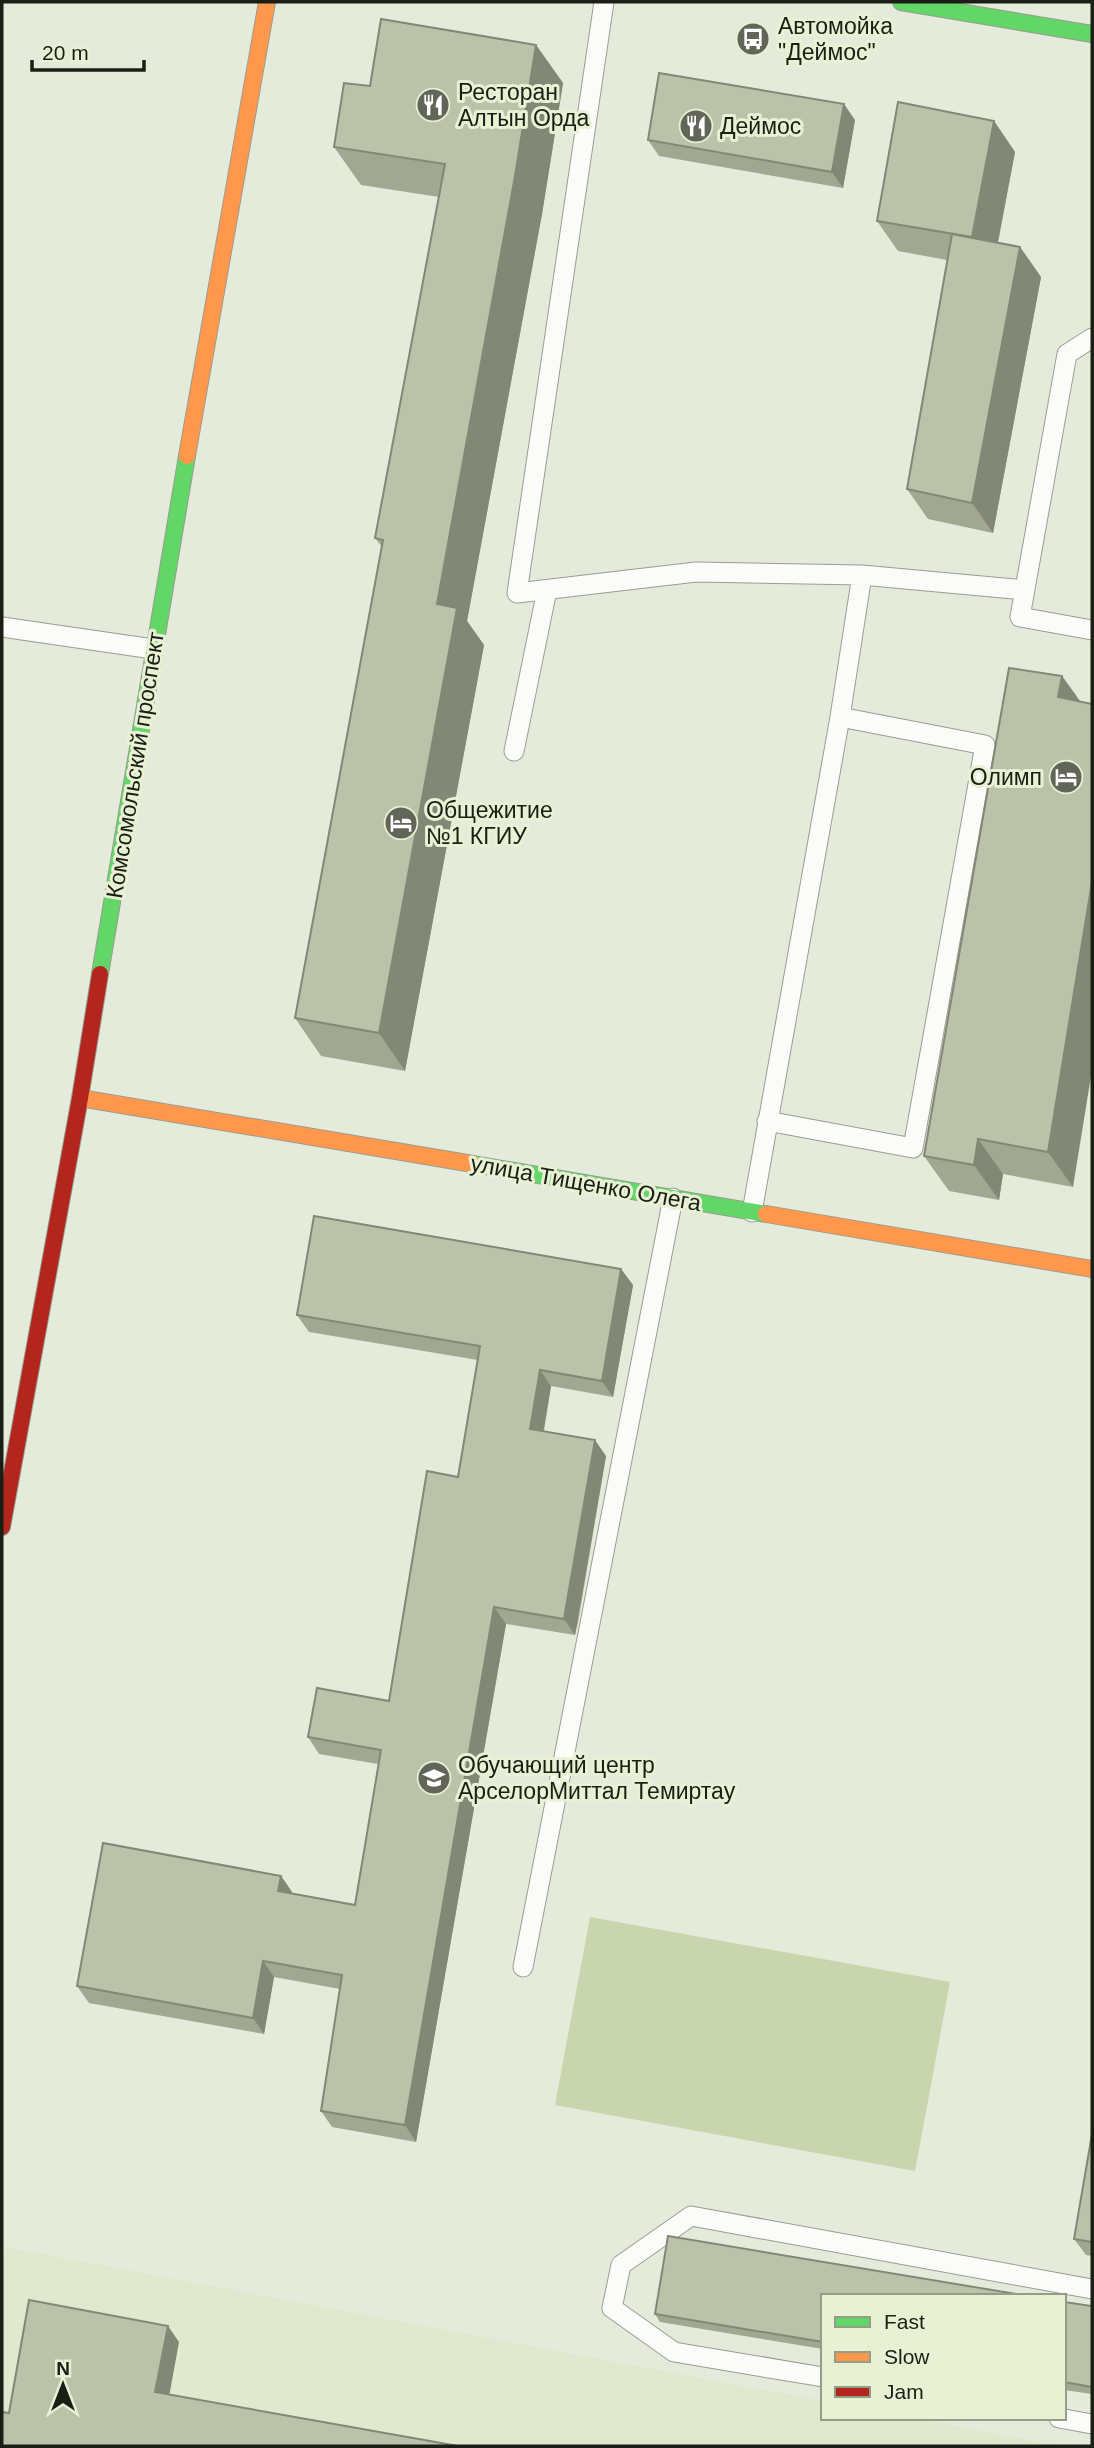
<svg xmlns="http://www.w3.org/2000/svg" width="1094" height="2448" font-family="Helvetica,sans-serif">
  <style>
    .built { fill: #e0e8cd }
    .park { fill: #c9d5ac }
    .lines { fill: none; stroke-linecap: round; stroke-linejoin: round }
    .lane-casing { stroke: #999d91; stroke-width: 21 }
    .fast-casing { stroke: #999d91; stroke-width: 18 }
    .slow-casing { stroke: #999d91; stroke-width: 18 }
    .jam-casing { stroke: #999d91; stroke-width: 18 }
    .lane { stroke: #fbfcf9; stroke-width: 19 }
    .fast { stroke: #63d668; stroke-width: 16 }
    .slow { stroke: #ff974d; stroke-width: 16 }
    .jam { stroke: #b3261e; stroke-width: 16 }
    .wall { fill: #a1a791 }
    .shaded-wall { fill: #838876 }
    .building { fill: #bbc2a9; stroke: #838876; stroke-width: 2 }
    .labels { text-anchor: middle; dominant-baseline: central; stroke-width: 6; stroke-linejoin: round; paint-order: stroke }
    .poi-label { font-size: 23px; fill: #1b1e14; stroke: #e8f1d4; text-anchor: start }
    .street-label { font-size: 23px; fill: #1b1e14; stroke: #e8f1d4 }
  </style>
  <rect width="100%" height="100%" fill="#e5ebda"/>
  <!-- built -->
  <path class="built" d="M 5,2247 L 823,2401 L 823,2418 L 913,2418 L 1061,2446 L 2,2446 L 2,2265 Z"/>
  <!-- park -->
  <path class="park" d="M 590,1917 L 950,1982 L 915,2171 L 555,2105 Z"/>
  <g class="lines">
    <defs>
      <path id="lane" d="M 604,2 L 517,593 L 696,572 L 862,575 L 1025,590
        M 1092,338 L 1067,354 L 1020,617 L 1092,630
        M 2,627 L 153,649
        M 514,751 L 547,590
        M 767,1121 L 913,1148 L 985,745 L 840,717
        M 752,1212 L 840,717 L 862,575
        M 523,1967 L 673,1198
        M 823,2377 L 674,2352 L 612,2308 L 621,2265 L 691,2216 L 1092,2289
        M 1059,2418 L 1092,2424"/>
      <path id="fast" d="M 901,2 L 1092,34
        M 100,974 L 187,456
        M 473,1164 L 766,1214"/>
      <path id="slow" d="M 187,456 L 267,2
        M 80,1098 L 473,1164
        M 766,1214 L 1092,1269"/>
      <path id="jam" d="M 2,1527 L 80,1098 L 100,974"/>
    </defs>
    <!-- lane casing -->
    <use href="#lane" class="lane-casing"/>
    <!-- fast casing -->
    <use href="#fast" class="fast-casing"/>
    <!-- slow casing -->
    <use href="#slow" class="slow-casing"/>
    <!-- jam casing -->
    <use href="#jam" class="jam-casing"/>
    <!-- lane -->
    <use href="#lane" class="lane"/>
    <!-- fast -->
    <use href="#fast" class="fast"/>
    <!-- slow -->
    <use href="#slow" class="slow"/>
    <!-- jam -->
    <use href="#jam" class="jam"/>
  </g>
  <!-- wall -->
  <path class="wall" d="M 536,45 L 563,83 L 542,214 L 467,621 L 484,645 L 405,1071 L 321,1056 L 295,1018 L 382,547 L 375,538 L 439,197 L 361,185 L 334,147 L 370,86 Z
    M 855,120 L 843,188 L 659,156 L 648,140 Z
    M 994,121 L 1015,152 L 998,243 L 1020,247 L 1041,277 L 993,533 L 928,519 L 907,489 L 947,260 L 898,251 L 877,221 Z
    M 1062,676 L 1080,701 L 1073,1187 L 1003,1174 L 999,1200 L 949,1191 L 924,1156 Z
    M 621,1269 L 633,1285 L 613,1397 L 551,1386 L 544,1431 L 606,1456 L 578,1623 L 575,1635 L 506,1624 L 416,2142 L 332,2127 L 321,2111 L 340,1989 L 274,1977 L 264,2034 L 89,2003 L 77,1986 L 281,1876 L 292,1892 L 292,1893 L 355,1905 L 378,1764 L 319,1754 L 308,1737 L 389,1701 L 458,1477 L 478,1360 L 309,1332 L 297,1315 Z
    M 1092,2134 L 1092,2256 L 1086,2255 L 1074,2239 Z
    M 823,2296 L 823,2349 L 660,2322 L 655,2314 Z
    M 1064,2302 L 1092,2306 L 1092,2394 L 1064,2390 Z"/>
  <!-- shaded-wall -->
  <path class="shaded-wall" d="M 536,45 L 563,83 L 542,214 L 467,621 L 484,645 L 405,1071 L 379,1033 L 437,604 Z
    M 844,104 L 855,120 L 843,188 L 832,172 Z
    M 994,121 L 1015,152 L 993,267 L 972,237 Z
    M 1020,247 L 1041,277 L 993,533 L 972,503 Z
    M 1062,676 L 1087,711 L 1058,697 Z
    M 1092,882 L 1092,1070 L 1073,1187 L 1048,1152 Z
    M 978,1139 L 1003,1174 L 999,1200 L 974,1165 Z
    M 621,1269 L 633,1285 L 613,1397 L 602,1381 Z
    M 540,1370 L 551,1386 L 541,1445 L 530,1429 Z
    M 595,1440 L 606,1456 L 575,1635 L 564,1619 Z
    M 494,1607 L 506,1624 L 416,2142 L 405,2125 Z
    M 281,1876 L 292,1892 L 289,1907 L 278,1891 Z
    M 263,1961 L 274,1977 L 264,2034 L 253,2018 Z
    M 168,2326 L 179,2342 L 167,2408 L 155,2392 Z"/>
  <!-- building -->
  <path class="building" d="M 381,19 L 536,45 L 515,176 L 437,604 L 457,608 L 379,1033 L 295,1018 L 383,540 L 375,538 L 445,164 L 334,147 L 344,83 L 370,86 Z
    M 659,73 L 844,104 L 832,172 L 648,140 Z
    M 898,102 L 994,121 L 972,237 L 877,221 Z
    M 952,234 L 1020,247 L 972,503 L 907,489 Z
    M 1009,668 L 1062,676 L 1058,697 L 1092,704 L 1092,882 L 1048,1152 L 978,1139 L 974,1165 L 924,1156 Z
    M 314,1216 L 621,1269 L 602,1381 L 540,1370 L 530,1429 L 595,1440 L 566,1607 L 564,1619 L 494,1607 L 405,2125 L 321,2111 L 342,1975 L 263,1961 L 253,2018 L 77,1986 L 103,1843 L 281,1876 L 278,1891 L 355,1905 L 381,1750 L 308,1737 L 317,1688 L 389,1701 L 427,1471 L 458,1477 L 480,1346 L 297,1315 Z
    M 1092,2134 L 1092,2242 L 1074,2239 Z
    M 668,2236 L 1028,2296 L 823,2296 L 823,2342 L 655,2314 Z
    M 29,2300 L 168,2326 L 155,2392 L 458,2446 L 2,2446 L 2,2412 L 9,2413 Z
    M 1064,2302 L 1092,2306 L 1092,2387 L 1064,2382 Z"/>
  <!-- icons -->
  <defs>
    <symbol id="bus-disc" viewBox="-11 -11 22 22"><circle r="9.5" fill="#626659" stroke="#e8f1d4"/><path d="M-5-6H5V4H4V6H2V4H-2V6H-4V4H-5ZM-3.5-4V0h7V-4ZM-3.5 1.2v1.5H-2V1.2ZM2 1.2v1.5H3.5V1.2Z" fill="#fff"/></symbol>
    <symbol id="restaurant-disc" viewBox="-11 -11 22 22"><circle r="9.5" fill="#626659" stroke="#e8f1d4"/><path d="M-5-6h1v4h1v-4h1v4h1v-4h1v5L-1.5 .5V6h-2V.5L-5-1ZM5-6V6H3V1.5H1.5Q1.5-4 5-6Z" fill="#fff"/></symbol>
    <symbol id="hotel-disc" viewBox="-11 -11 22 22"><circle r="9.5" fill="#626659" stroke="#e8f1d4"/><path d="M-6-4.5h1.5V1H6V5H4.5V3h-9V5H-6ZM-4 0a1.8 1.8 0 1 1 3.6 0ZM.5 0V-2.5h3Q6-2.5 6 0Z" fill="#fff"/></symbol>
    <symbol id="university-disc" viewBox="-11 -11 22 22"><circle r="9.5" fill="#626659" stroke="#e8f1d4"/><path d="M0-5L7-2L0 1L-7-2ZM-4 1L0 2.5L4 1V4Q0 6-4 4Z" fill="#fff"/></symbol>
  </defs>
  <g fill-rule="evenodd">
    <use href="#bus-disc" x="734" y="20" width="38" height="38"/>
    <use href="#restaurant-disc" x="414" y="86" width="38" height="38"/>
    <use href="#restaurant-disc" x="677" y="107" width="38" height="38"/>
    <use href="#hotel-disc" x="1047" y="758" width="38" height="38"/>
    <use href="#hotel-disc" x="382" y="804" width="38" height="38"/>
    <use href="#university-disc" x="415" y="1759" width="38" height="38"/>
  </g>
  <g class="labels">
    <!-- poi labels -->
    <g class="poi-label">
      <text x="778" y="26">Автомойка<tspan x="778" dy="26">"Деймос"</tspan></text>
      <text x="458" y="92">Ресторан<tspan x="458" dy="26">Алтын Орда</tspan></text>
      <text x="720" y="126">Деймос</text>
      <text x="1042" y="777" text-anchor="end">Олимп</text>
      <text x="426" y="810">Общежитие<tspan x="426" dy="26">№1 КГИУ</tspan></text>
      <text x="458" y="1765">Обучающий центр<tspan x="458" dy="26">АрселорМиттал Темиртау</tspan></text>
    </g>
    <!-- street labels -->
    <g class="street-label">
      <text transform="translate(135 765) rotate(-81)">Комсомольский проспект</text>
      <text transform="translate(586 1183) rotate(10)">улица Тищенко Олега</text>
    </g>
  </g>
  <!-- border -->
  <rect width="1094" height="2448" fill="none" stroke="#1b1e14" stroke-width="7"/>
  <!-- legend -->
  <rect x="821" y="2294" width="245" height="126" fill="#e8f1d4" stroke="#969d87" stroke-width="2"/>
  <rect x="835" y="2317" width="35" height="10" fill="#63d668" stroke="#969d87" stroke-width="2"/>
  <text x="884" y="2329" font-size="21" fill="#1b1e14">Fast</text>
  <rect x="835" y="2352" width="35" height="10" fill="#ff974d" stroke="#969d87" stroke-width="2"/>
  <text x="884" y="2364" font-size="21" fill="#1b1e14">Slow</text>
  <rect x="835" y="2387" width="35" height="10" fill="#b3261e" stroke="#969d87" stroke-width="2"/>
  <text x="884" y="2399" font-size="21" fill="#1b1e14">Jam</text>
  <!-- north arrow -->
  <g transform="translate(63 2385)" stroke="#e8f1d4" stroke-width="5" paint-order="stroke">
  <path d="M0-5L12 26L0 18L-12 26Z" fill="#1b1e14"/>
  <text y="-10" font-size="19" font-weight="bold" text-anchor="middle" fill="#1b1e14">N</text>
  </g>
  <!-- scale -->
  <path d="M32 60v10h112v-10" fill="none" stroke="#1b1e14" stroke-width="3.5"/>
  <text x="42" y="60" font-size="21" fill="#1b1e14" stroke="#e8f1d4" stroke-width="5" paint-order="stroke">20 m</text>
</svg>
